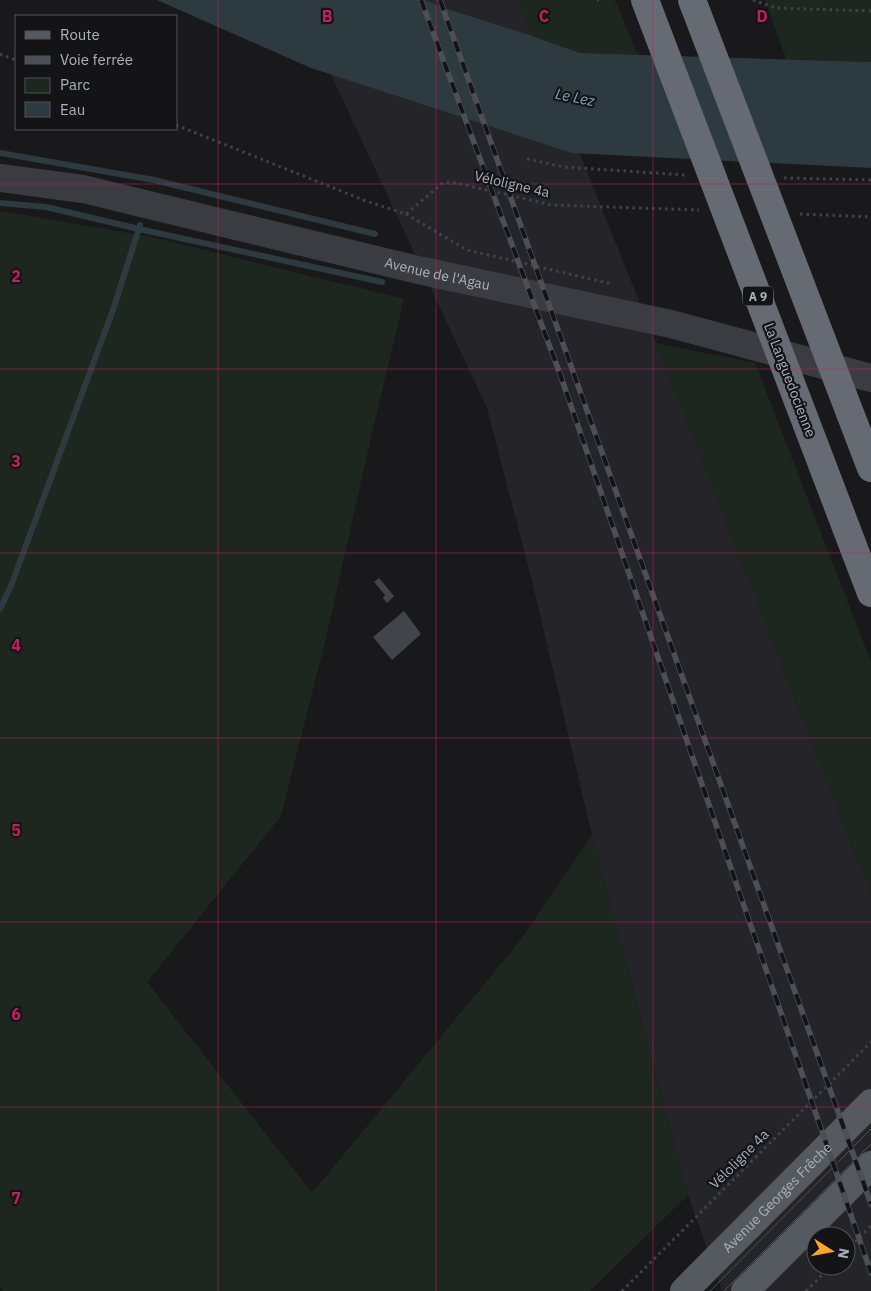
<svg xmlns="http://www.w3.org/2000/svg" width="871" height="1291" font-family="'IBM Plex Sans',sans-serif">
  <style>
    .built { fill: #252529; fill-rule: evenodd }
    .green { fill: #1e271f }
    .water { fill: #2d3b41 }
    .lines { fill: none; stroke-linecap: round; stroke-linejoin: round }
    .stream { stroke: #2d3b41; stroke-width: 6 }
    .building { fill: #434449 }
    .path { stroke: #404348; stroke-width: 3; stroke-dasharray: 2.5 4; stroke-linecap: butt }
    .tertiary { stroke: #3a3c41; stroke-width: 28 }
    .primary { stroke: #555960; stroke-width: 28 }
    .tram { stroke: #4c5056; stroke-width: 1 }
    .rail-casing { stroke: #4c5056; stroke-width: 5.5 }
    .rail { stroke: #141417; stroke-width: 4; stroke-dasharray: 11; stroke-linecap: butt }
    .motorway-bridge { stroke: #656a73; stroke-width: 28 }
    .grid { fill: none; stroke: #c12060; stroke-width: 1; stroke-opacity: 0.55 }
    .labels { text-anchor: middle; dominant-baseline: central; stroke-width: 4.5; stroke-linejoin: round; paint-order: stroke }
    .shield { fill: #141417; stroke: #7d838a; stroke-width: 1 }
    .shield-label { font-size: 12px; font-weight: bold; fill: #aab2bc }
    .street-label { font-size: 14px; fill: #aab2bc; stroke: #141417 }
    .water-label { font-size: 15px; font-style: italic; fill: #7fa4ba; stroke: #141417 }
    .grid-label { font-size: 16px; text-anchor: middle; font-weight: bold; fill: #c12060; stroke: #141417; stroke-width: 4.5; stroke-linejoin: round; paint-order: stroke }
  </style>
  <rect width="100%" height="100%" fill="#19191c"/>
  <!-- built -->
  <path class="built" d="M 296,0 L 518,0 L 656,343 L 871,894 L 871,1291 L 722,1291 L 688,1195 L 592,835 L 533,585 L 487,408 ZM 816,1236 L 846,1236 L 846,1266 L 816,1266 Z"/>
  <!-- green -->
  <path class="green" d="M 518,0 L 615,0 L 638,55 L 580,53 L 532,36 Z
    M 765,0 L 871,0 L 871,62 L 786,59 Z
    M 0,211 L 151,237 L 404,299 L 371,437 L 326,638 L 281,816 L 147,982 L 312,1193 L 519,942 L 592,835 L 688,1195 L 590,1291 L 3,1291 L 0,1288 Z
    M 656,343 L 755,363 L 871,662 L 871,894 Z"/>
  <!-- water -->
  <path class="water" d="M 157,0 L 425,0 L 444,8 L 532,36 L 580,53 L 871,62 L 871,168 L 572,153 L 311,68 Z"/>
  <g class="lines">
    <!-- stream -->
    <path class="stream" d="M 0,153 L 154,180 L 375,234
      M 0,203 L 46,207 L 139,229 L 382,282
      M 0,609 L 11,586 L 114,307 L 140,225"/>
  </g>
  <!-- building -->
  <path class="building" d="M 379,578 L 394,596 L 387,603 L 383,598 L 385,595 L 374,582 Z
    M 404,611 L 421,634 L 392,660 L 373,637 Z"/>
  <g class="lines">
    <!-- path -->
    <path class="path" d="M 597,0 L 599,0
      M 753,0 L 776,8 L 871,11
      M 0,54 L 16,60
      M 176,125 L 366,201 L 406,214 L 444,182 L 456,183 L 552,205 L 699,210
      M 527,159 L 564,167 L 685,175
      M 784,178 L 871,180
      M 406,214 L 467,250 L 612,284
      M 800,214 L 871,217
      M 846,1251 L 871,1226
      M 622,1291 L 871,1042
      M 806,1291 L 831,1266"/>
    <!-- tertiary -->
    <path class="tertiary" id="s1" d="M 0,178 L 83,189 L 418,270 L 671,324 L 871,378"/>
    <!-- primary -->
    <g class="primary">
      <path id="s2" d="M 684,1291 L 871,1103"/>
      <path d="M 745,1291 L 871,1165"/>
    </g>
    <!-- tram -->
    <path class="tram" d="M 710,1291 L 871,1129
      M 724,1291 L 871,1144"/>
    <defs>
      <path id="rail" d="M 421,0 L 560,374 L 871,1273
        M 440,0 L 871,1204"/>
    </defs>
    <!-- rail casing -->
    <use href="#rail" class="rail-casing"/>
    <!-- rail -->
    <use href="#rail" class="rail"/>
    <!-- motorway-bridge -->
    <path class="motorway-bridge" d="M 645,0 L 871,593
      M 692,0 L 871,468"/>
  </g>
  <!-- grid -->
  <path class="grid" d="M 218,0 L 218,1291M 436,0 L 436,1291M 653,0 L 653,1291M 0,184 L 871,184M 0,369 L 871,369M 0,553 L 871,553M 0,738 L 871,738M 0,922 L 871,922M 0,1107 L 871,1107"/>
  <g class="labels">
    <!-- shield labels -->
    <rect class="shield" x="743" y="286.5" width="30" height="19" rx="4"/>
    <g class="shield-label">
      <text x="758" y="296">A 9</text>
    </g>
    <!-- street labels -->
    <g class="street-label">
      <text transform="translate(512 184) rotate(13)">Véloligne 4a</text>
      <text stroke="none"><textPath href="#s1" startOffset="448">Avenue de l'Agau</textPath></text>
      <text transform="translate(790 380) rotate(69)">La Languedocienne</text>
      <text transform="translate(739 1159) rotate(-45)">Véloligne 4a</text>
      <text stroke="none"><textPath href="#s2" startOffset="132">Avenue Georges Frêche</textPath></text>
    </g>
    <!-- water labels -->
    <g class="water-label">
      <text transform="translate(575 97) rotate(11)">Le Lez</text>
    </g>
  </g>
  <g class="grid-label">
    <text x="327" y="22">B</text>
    <text x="544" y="22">C</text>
    <text x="762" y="22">D</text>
    <text x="16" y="282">2</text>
    <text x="16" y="467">3</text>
    <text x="16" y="651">4</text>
    <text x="16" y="836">5</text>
    <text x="16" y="1020">6</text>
    <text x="16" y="1204">7</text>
  </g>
  <!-- legend -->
  <rect x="15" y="15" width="162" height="115" fill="#141417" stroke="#505359"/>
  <rect x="25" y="31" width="25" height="8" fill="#555960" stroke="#505359"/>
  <text x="60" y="40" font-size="15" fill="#aab2bc">Route</text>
  <rect x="25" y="56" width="25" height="8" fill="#4c5056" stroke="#505359"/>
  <text x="60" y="65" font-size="15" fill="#aab2bc">Voie ferrée</text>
  <rect x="25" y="78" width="25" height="15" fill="#1e271f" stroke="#505359"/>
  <text x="60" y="90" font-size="15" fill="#aab2bc">Parc</text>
  <rect x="25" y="102" width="25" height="15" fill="#2d3b41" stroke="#505359"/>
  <text x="60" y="115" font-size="15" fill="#aab2bc">Eau</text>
  <!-- north arrow -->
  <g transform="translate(831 1251) rotate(101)"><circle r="24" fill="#141417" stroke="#505359"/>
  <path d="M0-4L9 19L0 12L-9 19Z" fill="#ffa32e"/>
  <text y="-8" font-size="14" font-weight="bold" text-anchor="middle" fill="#aab2bc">N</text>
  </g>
</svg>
